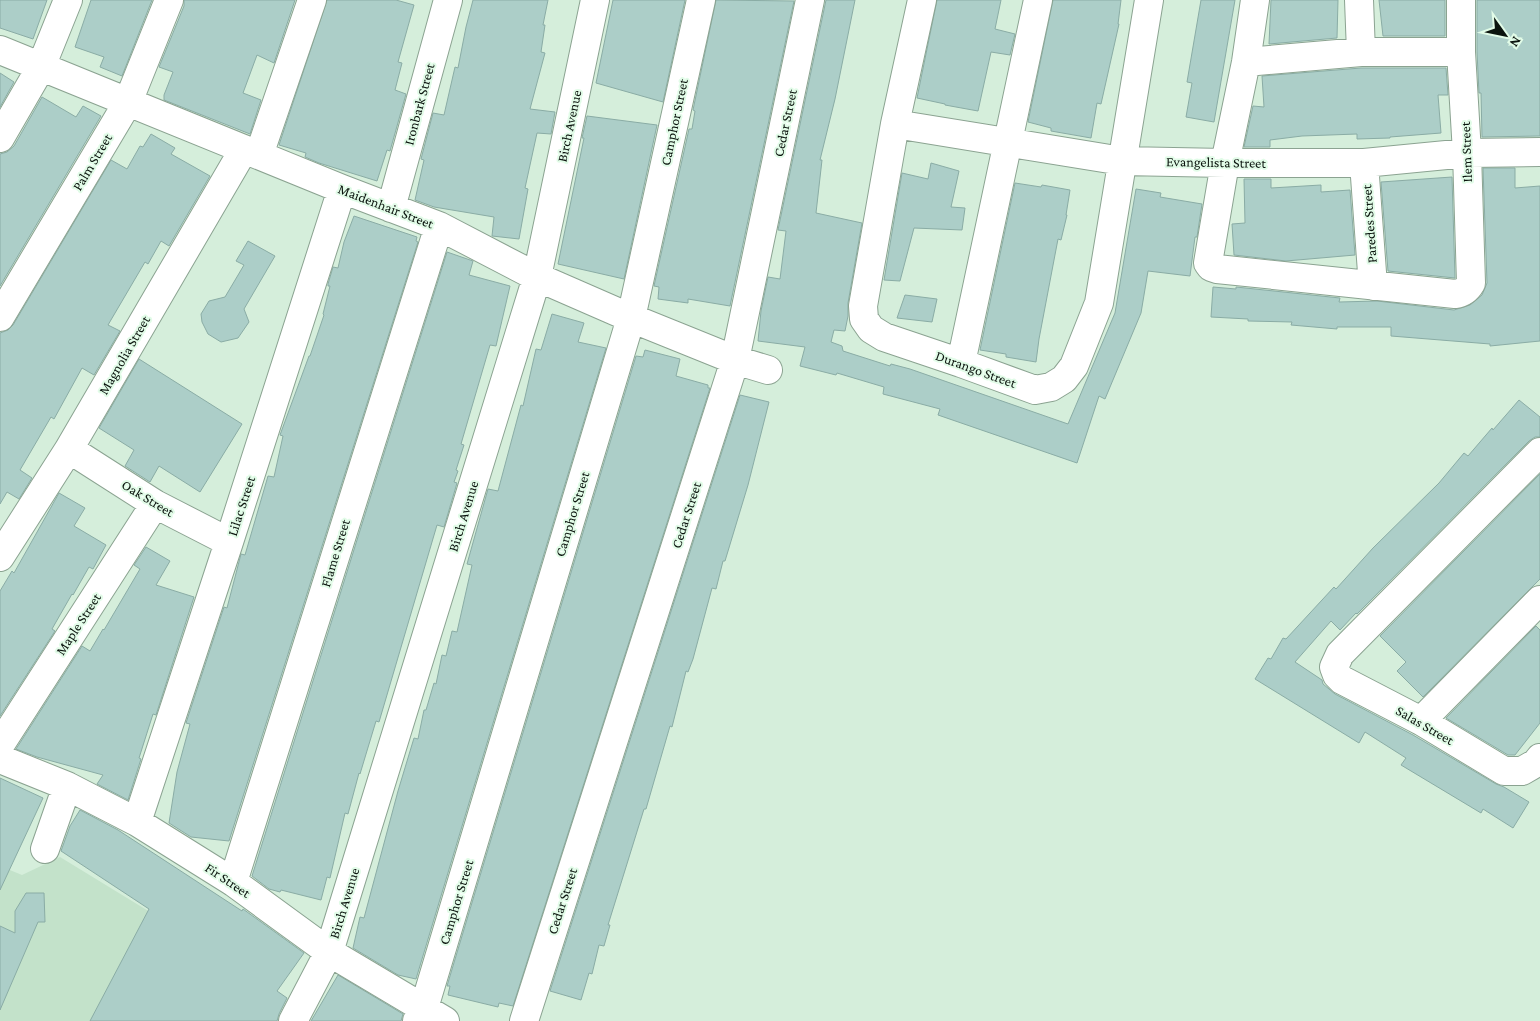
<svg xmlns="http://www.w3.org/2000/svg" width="1540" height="1021" font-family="'Crimson Pro',serif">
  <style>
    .built { fill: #c3e2ca }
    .building { fill: #accec8; stroke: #8aaca5 }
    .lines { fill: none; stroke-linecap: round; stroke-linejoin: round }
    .minor-casing { stroke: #8ba391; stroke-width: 30 }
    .minor { stroke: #fff; stroke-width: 28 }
    .labels { text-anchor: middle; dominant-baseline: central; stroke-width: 4; stroke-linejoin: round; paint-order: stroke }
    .street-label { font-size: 14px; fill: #0b140e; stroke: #e2fce8 }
  </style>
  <rect width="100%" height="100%" fill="#d5eedb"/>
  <!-- built -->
  <path class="built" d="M 60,857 L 248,972 L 223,1021 L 0,1021 L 0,866 L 22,875 Z"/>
  <!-- building -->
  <path class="building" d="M 0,0 L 47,0 L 33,39 L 0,28 Z
    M 91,0 L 152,0 L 122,76 L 100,67 L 104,57 L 75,47 Z
    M 184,0 L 295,0 L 274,63 L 257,55 L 243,93 L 261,100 L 250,134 L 164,100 L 164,95 L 173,72 L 159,67 L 184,6 Z
    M 327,0 L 396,0 L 414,5 L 398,62 L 402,63 L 395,90 L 406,94 L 390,151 L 387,150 L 377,181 L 319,163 L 305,157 L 306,153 L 279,145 Z
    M 473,0 L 548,0 L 543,25 L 545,25 L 541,52 L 545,53 L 530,109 L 555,112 L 551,134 L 537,133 L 525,188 L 528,189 L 519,239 L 492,236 L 494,217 L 434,207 L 415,200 L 424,160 L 421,159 L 433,113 L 444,115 L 455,67 L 458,68 L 466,27 Z
    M 613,0 L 685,0 L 663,102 L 596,83 Z
    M 716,0 L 794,1 L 730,306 L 688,299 L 688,303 L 658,299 L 659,287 L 654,286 L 689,129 L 692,129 L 695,111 L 693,110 Z
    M 826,0 L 855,0 L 835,99 L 820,160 L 822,160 L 816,213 L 862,223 L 848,303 L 848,316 L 845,331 L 834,330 L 831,342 L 842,346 L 843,351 L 890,366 L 891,364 L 910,369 L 1068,424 L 1115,313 L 1136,189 L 1161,193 L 1160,197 L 1202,204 L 1197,237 L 1195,237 L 1190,276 L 1148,271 L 1141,313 L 1105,399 L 1099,396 L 1077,463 L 938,415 L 940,409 L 883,394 L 884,387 L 837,373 L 836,375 L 800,366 L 805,347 L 758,341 L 761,311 L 768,277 L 780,279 L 786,231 L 778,230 Z
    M 937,0 L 1001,0 L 995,29 L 1015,34 L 1010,55 L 991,52 L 978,111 L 945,105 L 945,104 L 917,98 Z
    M 1053,0 L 1121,0 L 1118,24 L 1119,24 L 1101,104 L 1097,103 L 1091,138 L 1051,131 L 1051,128 L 1028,122 Z
    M 1201,0 L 1235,0 L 1214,122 L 1186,117 L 1192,83 L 1187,82 Z
    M 1271,0 L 1338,0 L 1337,38 L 1269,44 Z
    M 1379,0 L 1445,0 L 1445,36 L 1383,36 Z
    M 1477,0 L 1540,0 L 1540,136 L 1482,137 L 1481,93 L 1479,93 L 1477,52 Z
    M 1361,68 L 1446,68 L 1448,95 L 1438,95 L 1441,133 L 1390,137 L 1390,138 L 1357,139 L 1357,134 L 1302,136 L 1270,140 L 1270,147 L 1244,147 L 1253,106 L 1264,107 L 1262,76 Z
    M 0,73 L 14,82 L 0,107 Z
    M 42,97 L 76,117 L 83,106 L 101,116 L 0,286 L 0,154 L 7,152 L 14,146 Z
    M 587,116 L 657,125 L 624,279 L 558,264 L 584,138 L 582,138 Z
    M 151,134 L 175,148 L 171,154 L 210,176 L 169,246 L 161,241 L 148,264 L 145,262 L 108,325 L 120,331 L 94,375 L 82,368 L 54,419 L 51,417 L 20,470 L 32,478 L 19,499 L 7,492 L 0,504 L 0,333 L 8,330 L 13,325 L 111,160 L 127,169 L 140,146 L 143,147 Z
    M 931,163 L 959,171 L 951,207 L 965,208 L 962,230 L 914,228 L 900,281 L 884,280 L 902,173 L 928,179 Z
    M 1483,168 L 1515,168 L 1515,188 L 1540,186 L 1540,341 L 1490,346 L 1490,344 L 1391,336 L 1391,327 L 1337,327 L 1337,329 L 1291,325 L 1292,322 L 1248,321 L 1248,319 L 1211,317 L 1213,287 L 1236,289 L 1236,287 L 1340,298 L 1339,302 L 1377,301 L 1454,310 L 1470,305 L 1482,295 L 1487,283 Z
    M 1452,177 L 1455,278 L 1388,271 L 1381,182 Z
    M 1244,179 L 1271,179 L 1271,188 L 1321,185 L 1321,192 L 1350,190 L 1355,255 L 1286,261 L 1234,255 L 1232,224 L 1245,223 Z
    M 1015,183 L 1041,187 L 1042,185 L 1070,190 L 1066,215 L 1067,215 L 1061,240 L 1058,239 L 1039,339 L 1036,362 L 1006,357 L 1006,354 L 980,350 Z
    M 354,216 L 417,237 L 416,241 L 418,242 L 229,841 L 191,837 L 169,823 L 177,772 L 190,724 L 186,723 L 224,607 L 227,608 L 241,554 L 245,555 L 268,476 L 274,477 L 283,436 L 280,435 L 309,356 L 310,356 L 324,315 L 323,314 L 330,286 L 328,286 L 328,284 L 333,267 L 338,268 L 344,242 Z
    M 248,241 L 275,256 L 244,309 L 249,322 L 238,338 L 221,342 L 208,334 L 202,322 L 201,314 L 209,301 L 225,297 L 244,265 L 236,261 Z
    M 447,252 L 473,261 L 469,275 L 510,286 L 496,346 L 490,345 L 461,444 L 464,445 L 456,470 L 458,471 L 454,482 L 457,483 L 444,527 L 437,525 L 379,722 L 376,721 L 360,774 L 359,773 L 348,814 L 345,813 L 330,878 L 327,877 L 321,900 L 281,890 L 280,892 L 269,889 L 252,876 Z
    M 905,295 L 937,299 L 932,322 L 897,318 Z
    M 552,314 L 584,323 L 578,342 L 606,348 L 416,979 L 398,975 L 353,948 L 360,917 L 364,918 L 398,791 L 414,738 L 418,739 L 424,710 L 426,710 L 434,683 L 436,684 L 442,655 L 446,656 L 452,631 L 457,632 L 472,565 L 467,564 L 488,489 L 498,491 L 521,405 L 523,406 L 536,349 L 541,350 Z
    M 645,350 L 680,359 L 676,376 L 708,385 L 708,388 L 710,388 L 513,1006 L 499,1003 L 498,1007 L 448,995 L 450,986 L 447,986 L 636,356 L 643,357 Z
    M 139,359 L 242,424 L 200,492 L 159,466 L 150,482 L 125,466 L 134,450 L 99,428 Z
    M 740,395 L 769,402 L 748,485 L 725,561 L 723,561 L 716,589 L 712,588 L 693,659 L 688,672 L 686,671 L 672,727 L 670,726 L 646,809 L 644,809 L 608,925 L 610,925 L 604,946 L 599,945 L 592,974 L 589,973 L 581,1000 L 550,991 Z
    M 1519,400 L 1540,417 L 1540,437 L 1535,437 L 1529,441 L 1357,614 L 1356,613 L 1340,630 L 1331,621 L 1295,662 L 1322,680 L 1323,684 L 1335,694 L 1413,735 L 1496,784 L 1504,787 L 1529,802 L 1513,828 L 1483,809 L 1481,813 L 1401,765 L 1406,758 L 1365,732 L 1359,743 L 1255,679 L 1268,658 L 1271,659 L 1283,638 L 1286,639 L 1334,587 L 1336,589 L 1373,548 L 1439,483 L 1464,453 L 1468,456 L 1492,428 L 1493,430 Z
    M 1540,474 L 1540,579 L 1423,697 L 1397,671 L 1406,662 L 1380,636 Z
    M 59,493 L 85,508 L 74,526 L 106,545 L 93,569 L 89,567 L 73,595 L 72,594 L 52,629 L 55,631 L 0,716 L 0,591 L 12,571 L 14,573 Z
    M 146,547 L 170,561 L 156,585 L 194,597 L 156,715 L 153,714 L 139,758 L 141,759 L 128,800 L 97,784 L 103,775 L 37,757 L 16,749 L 82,646 L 90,651 L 103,629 L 104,630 L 140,569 L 134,565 Z
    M 1536,626 L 1540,630 L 1540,723 L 1515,755 L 1508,755 L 1446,718 Z
    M 0,778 L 43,798 L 0,890 Z
    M 80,810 L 118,830 L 242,911 L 243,909 L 304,953 L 277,991 L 287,998 L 279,1014 L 277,1021 L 90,1021 L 149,909 L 61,851 L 70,826 Z
    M 26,893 L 44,893 L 45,922 L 38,922 L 0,1010 L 0,926 L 15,933 L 15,911 Z
    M 338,975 L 403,1014 L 401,1021 L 311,1021 Z"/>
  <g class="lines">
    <defs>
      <path id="minor" d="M 922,0 L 895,124 L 863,306 L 864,319 L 871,329 L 884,337 L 961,363 L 1035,390 L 1051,387 L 1064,379 L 1074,366 L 1099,303 L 1149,0
        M 1255,0 L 1246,62 L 1225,163 L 1208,263 L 1211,267 L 1217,269 L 1455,294 C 1463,293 1467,290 1471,283 L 1467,153 L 1461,52 L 1461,0
        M 1359,0 L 1361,52
        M 0,50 L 342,189 L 439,226 L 537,277 L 631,318 L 735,360 L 768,370
        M 1246,62 L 1361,52 L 1461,52
        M 895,124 L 1122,161 L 1225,163 L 1364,163 L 1467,153 L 1540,152
        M 0,138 L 41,67 L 68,0
        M 259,155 L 312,0
        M 1364,163 L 1373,286
        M 391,208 L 448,0
        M 0,317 L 128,102 L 169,0
        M 961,363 L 1038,0
        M 69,449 L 155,504 L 229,542
        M 1540,452 L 1340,654 L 1334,667 L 1337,675 L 1342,680 L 1421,721 L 1504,771 L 1522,771 L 1536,763 L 1540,758
        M 0,557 L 69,449 L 244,149
        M 1421,721 L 1540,600
        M 0,745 L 155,504
        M 0,759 L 67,786 L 137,822 L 233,882 L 329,952 L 445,1021
        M 137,822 L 229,542 L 342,189
        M 45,849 L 67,786
        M 233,882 L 439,226
        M 293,1021 L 329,952 L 537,277 L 595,0
        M 417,1021 L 424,1008 L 631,318 L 701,0
        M 524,1021 L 735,360 L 810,0"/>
    </defs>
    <!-- minor casing -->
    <use href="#minor" class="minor-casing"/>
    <!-- minor -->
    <use href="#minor" class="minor"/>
  </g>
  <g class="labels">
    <!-- street labels -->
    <g class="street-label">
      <text transform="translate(419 104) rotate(-75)">Ironbark Street</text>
      <text transform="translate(674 122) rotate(-78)">Camphor Street</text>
      <text transform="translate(785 123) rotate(-78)">Cedar Street</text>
      <text transform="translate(569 126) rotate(-78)">Birch Avenue</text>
      <text transform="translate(1466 152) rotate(-92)">Ilem Street</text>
      <text transform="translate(92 162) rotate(-59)">Palm Street</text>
      <text transform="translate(1216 162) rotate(1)">Evangelista Street</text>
      <text transform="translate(386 206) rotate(21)">Maidenhair Street</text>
      <text transform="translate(1369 224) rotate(-94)">Paredes Street</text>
      <text transform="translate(124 355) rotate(-60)">Magnolia Street</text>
      <text transform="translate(976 369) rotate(20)">Durango Street</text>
      <text transform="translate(148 498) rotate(31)">Oak Street</text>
      <text transform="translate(241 506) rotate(-72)">Lilac Street</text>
      <text transform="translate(572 514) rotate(-73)">Camphor Street</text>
      <text transform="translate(686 515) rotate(-72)">Cedar Street</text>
      <text transform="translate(463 516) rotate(-73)">Birch Avenue</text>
      <text transform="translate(335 553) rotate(-73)">Flame Street</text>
      <text transform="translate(78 624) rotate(-57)">Maple Street</text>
      <text transform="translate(1425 725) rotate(30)">Salas Street</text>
      <text transform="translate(228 880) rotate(34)">Fir Street</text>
      <text transform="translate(562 901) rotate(-72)">Cedar Street</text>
      <text transform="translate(456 902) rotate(-73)">Camphor Street</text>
      <text transform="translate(344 903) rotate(-73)">Birch Avenue</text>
    </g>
  </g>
  <!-- north arrow -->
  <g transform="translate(1505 35) rotate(123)" stroke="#e2fce8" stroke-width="4" paint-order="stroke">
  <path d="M0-4L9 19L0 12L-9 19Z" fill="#0b140e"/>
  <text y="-8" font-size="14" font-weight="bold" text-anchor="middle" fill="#0b140e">N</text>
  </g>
</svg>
